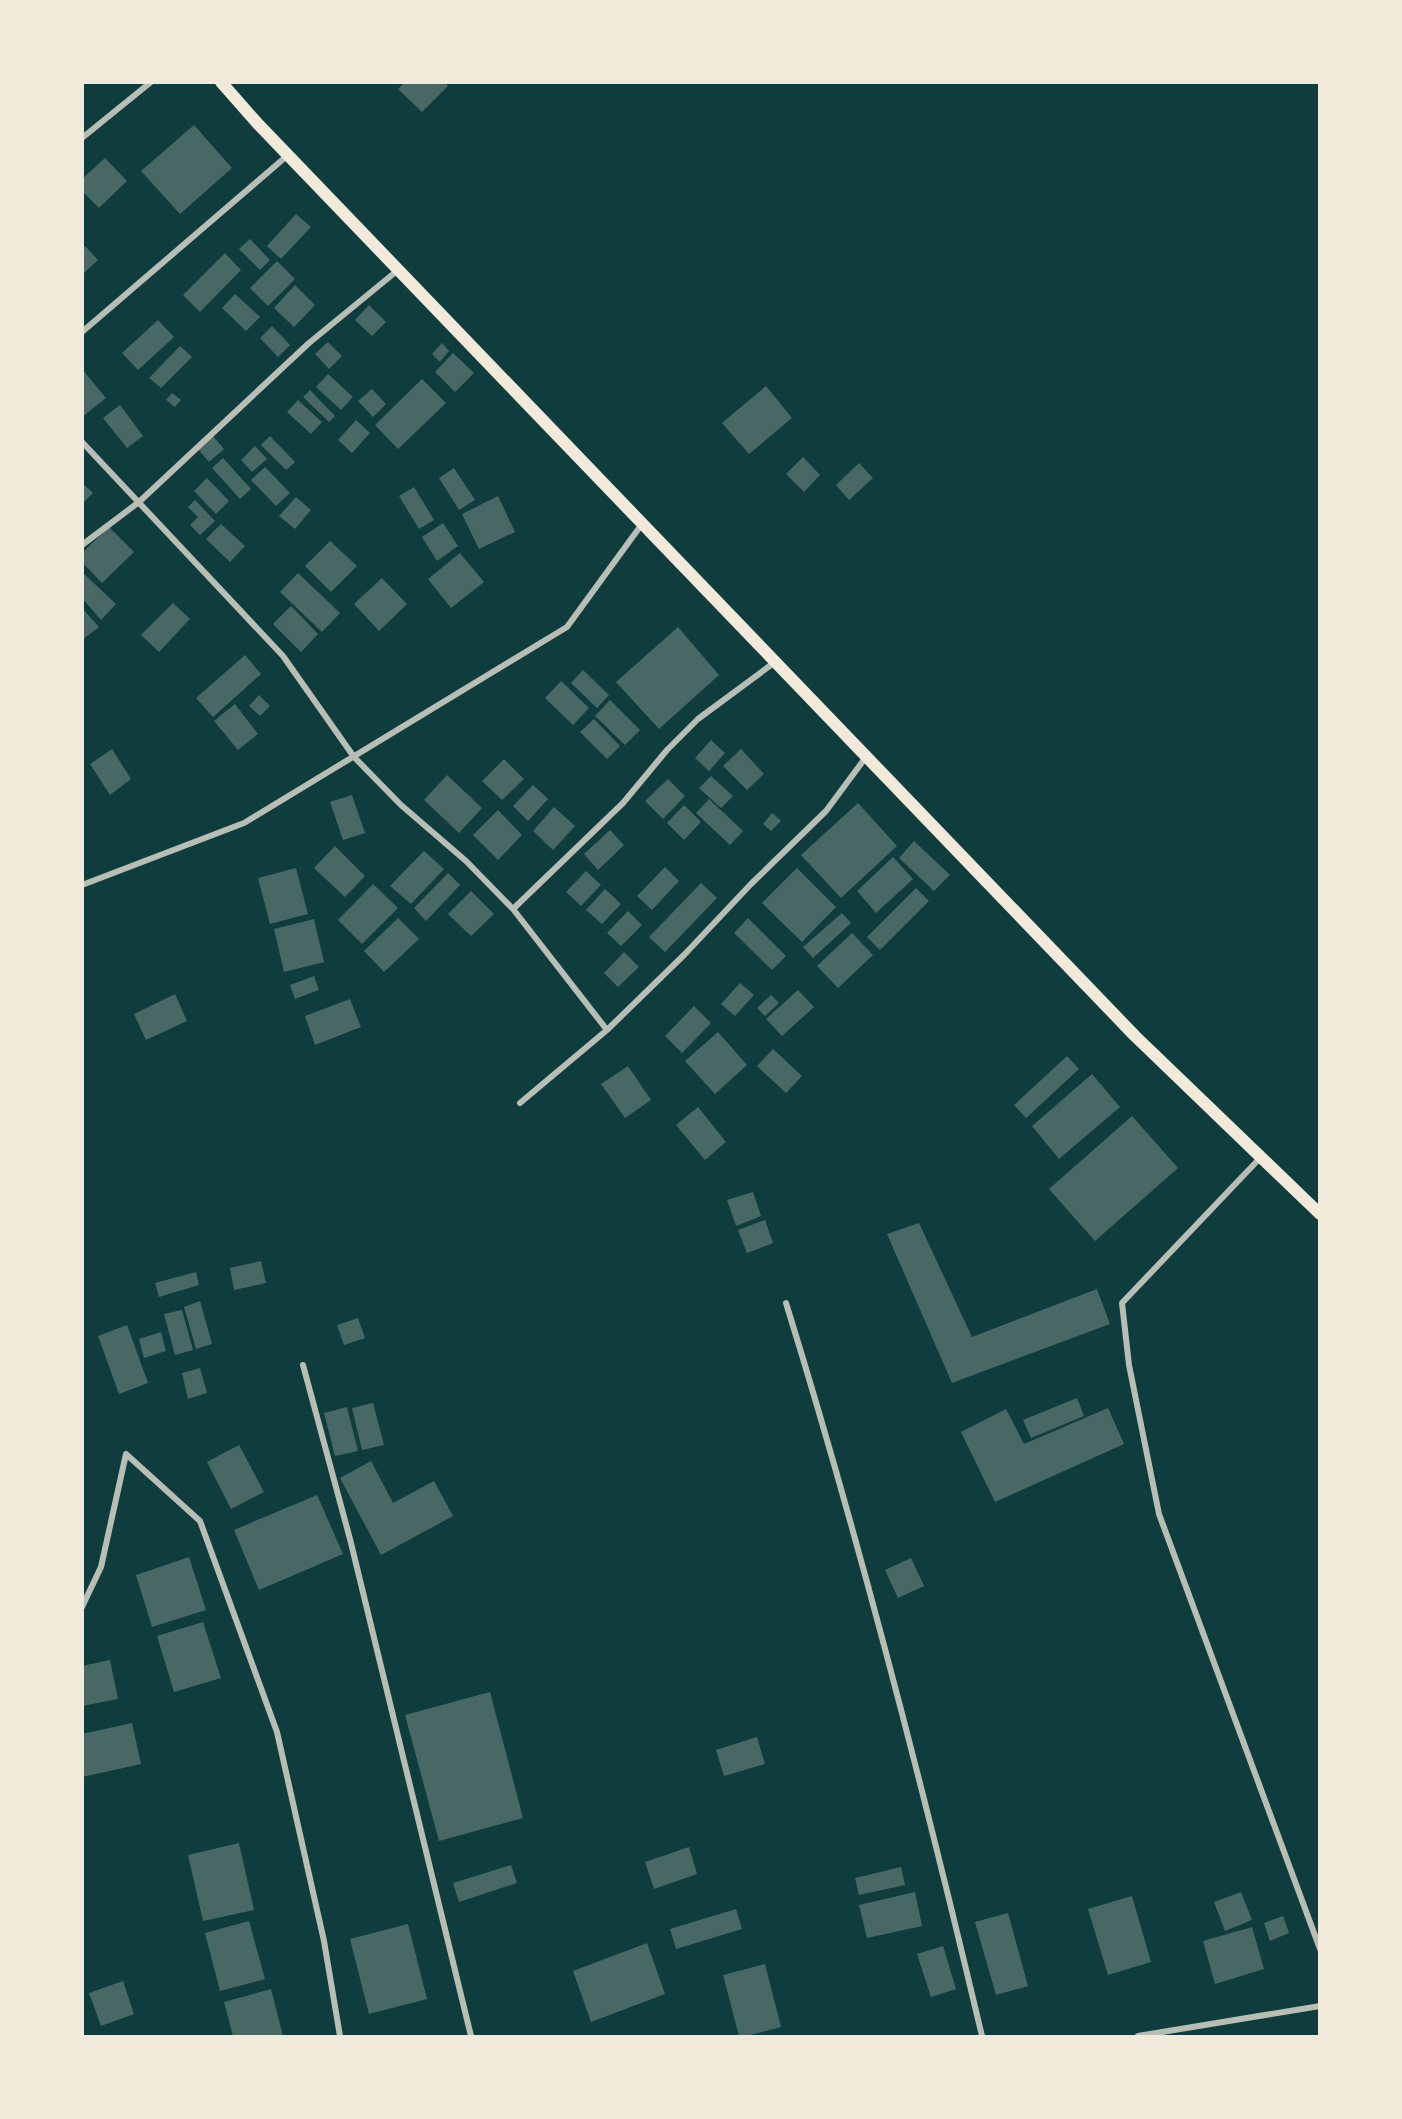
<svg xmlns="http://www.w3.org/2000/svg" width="1402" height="2119" font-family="Signika,sans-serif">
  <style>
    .building { fill: #486865 }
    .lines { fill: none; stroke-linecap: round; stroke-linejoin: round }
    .minor { stroke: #b8beb3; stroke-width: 6 }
    .secondary { stroke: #f1e9da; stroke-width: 12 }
  </style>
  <rect width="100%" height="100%" fill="#0f3d3e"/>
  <!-- building -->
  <path class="building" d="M 405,82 L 445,82 L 448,86 L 422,112 L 398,89 Z
    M 194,125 L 232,168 L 180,214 L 141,171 Z
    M 105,158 L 127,181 L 99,208 L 82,191 L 82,179 Z
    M 296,214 L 311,227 L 281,259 L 267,246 Z
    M 250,239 L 270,260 L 260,270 L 239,249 Z
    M 85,246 L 98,260 L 82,275 L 82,249 Z
    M 225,253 L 241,270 L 200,312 L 183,295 Z
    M 277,261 L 295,279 L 268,306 L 250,288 Z
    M 295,285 L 315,305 L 294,327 L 274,308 Z
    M 235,294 L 260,317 L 246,331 L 222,308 Z
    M 369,305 L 386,322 L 372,336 L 355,320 Z
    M 158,320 L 174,337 L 138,370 L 122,353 Z
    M 272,326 L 290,345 L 278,357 L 260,338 Z
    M 328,342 L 342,356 L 329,369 L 315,354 Z
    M 442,343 L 449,351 L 440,362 L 432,354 Z
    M 180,346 L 192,357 L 161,388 L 149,378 Z
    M 453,353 L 474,373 L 455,392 L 435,372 Z
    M 82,369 L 106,398 L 82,417 Z
    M 328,374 L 353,397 L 341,410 L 316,387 Z
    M 422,379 L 446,403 L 398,449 L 375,425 Z
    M 766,386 L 792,418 L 749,454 L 722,423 Z
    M 372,389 L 386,404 L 373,417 L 358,401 Z
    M 310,390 L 335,416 L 329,422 L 303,397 Z
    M 172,393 L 181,400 L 175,407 L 166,400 Z
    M 298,400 L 322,422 L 311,434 L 287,412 Z
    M 120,405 L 143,436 L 127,448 L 103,418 Z
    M 356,420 L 370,433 L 352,453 L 338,440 Z
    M 213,436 L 224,449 L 209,462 L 198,449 Z
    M 270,436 L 295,462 L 286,470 L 261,445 Z
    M 255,446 L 267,459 L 252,472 L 241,460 Z
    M 803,457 L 820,475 L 804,492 L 786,474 Z
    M 223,458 L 251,489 L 240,499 L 212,468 Z
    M 859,463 L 873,478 L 849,500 L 836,485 Z
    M 265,467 L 290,493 L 276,506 L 251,480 Z
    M 454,468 L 475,500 L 459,510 L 439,478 Z
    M 207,478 L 229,501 L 216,514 L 194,491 Z
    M 82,483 L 93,493 L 82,504 Z
    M 414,487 L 434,520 L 419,529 L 399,496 Z
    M 498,496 L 515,532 L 479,549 L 462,514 Z
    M 296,497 L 311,510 L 295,529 L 279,516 Z
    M 195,500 L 215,521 L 200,535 L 190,525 L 198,517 L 188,507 Z
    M 443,523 L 458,546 L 437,561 L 422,537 Z
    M 221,524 L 245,546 L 230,562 L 206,539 Z
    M 109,527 L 134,552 L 102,583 L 82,562 L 82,553 Z
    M 330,541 L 357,566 L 331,592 L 305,566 Z
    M 460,553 L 484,582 L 451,608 L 428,579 Z
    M 82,572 L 116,604 L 101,620 L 82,598 Z
    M 298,573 L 340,613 L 322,632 L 280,592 Z
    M 382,578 L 407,604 L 379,631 L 354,604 Z
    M 173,603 L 190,619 L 159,652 L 141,635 Z
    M 291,606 L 318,634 L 301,652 L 273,624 Z
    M 82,608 L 99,627 L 82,640 Z
    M 678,627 L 719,675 L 659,729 L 616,682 Z
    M 245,655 L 261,674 L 213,717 L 196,698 Z
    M 583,670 L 609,695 L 597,708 L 571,683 Z
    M 561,681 L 589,708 L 573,725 L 545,698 Z
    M 259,695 L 270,706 L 260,716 L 249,706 Z
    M 610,700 L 640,730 L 625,745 L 595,716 Z
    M 235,704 L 258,734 L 238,750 L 214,721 Z
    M 594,719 L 620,746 L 607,759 L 580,732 Z
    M 711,740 L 725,753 L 709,771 L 695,758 Z
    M 112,749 L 131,779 L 110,795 L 90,764 Z
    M 741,749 L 764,774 L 747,790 L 723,766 Z
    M 504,759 L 524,779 L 502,800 L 482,781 Z
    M 447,775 L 482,808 L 459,833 L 424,800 Z
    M 711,776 L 733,796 L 721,808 L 699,788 Z
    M 668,779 L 685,796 L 663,819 L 645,801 Z
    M 533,785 L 548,799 L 528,821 L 513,806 Z
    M 352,795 L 365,833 L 343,840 L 330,802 Z
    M 709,799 L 743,831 L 730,845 L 696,813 Z
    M 858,803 L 897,846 L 841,898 L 801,855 Z
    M 684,805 L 701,822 L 684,840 L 667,823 Z
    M 554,807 L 575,826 L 553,850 L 533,831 Z
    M 498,810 L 522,835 L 498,860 L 473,835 Z
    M 772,813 L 781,821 L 771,831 L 763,824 Z
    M 610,830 L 624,845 L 598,870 L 584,854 Z
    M 914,841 L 950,875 L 934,891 L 899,858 Z
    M 335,846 L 365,876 L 345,897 L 314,868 Z
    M 424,851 L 444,869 L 411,904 L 390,886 Z
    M 893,857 L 913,879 L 876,913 L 857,891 Z
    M 665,867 L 679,881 L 652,910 L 637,896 Z
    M 296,868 L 308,914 L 270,924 L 258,878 Z
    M 797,868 L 836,907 L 802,942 L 762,903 Z
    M 586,871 L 601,885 L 581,906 L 566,892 Z
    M 448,873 L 460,885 L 426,921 L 414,908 Z
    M 701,883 L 717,898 L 665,952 L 649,937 Z
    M 373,884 L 398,908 L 362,944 L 338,920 Z
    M 916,888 L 929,901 L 880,950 L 867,937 Z
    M 605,889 L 621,904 L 602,924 L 586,910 Z
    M 471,891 L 494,914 L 471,936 L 448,914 Z
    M 628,911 L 642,925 L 621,946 L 607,933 Z
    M 842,913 L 851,923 L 813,958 L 803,947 Z
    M 398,918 L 419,939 L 384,972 L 364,951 Z
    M 748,918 L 786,956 L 772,970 L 734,933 Z
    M 314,919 L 324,962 L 284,972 L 274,929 Z
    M 852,933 L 873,955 L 838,988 L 817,966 Z
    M 624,952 L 639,967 L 618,987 L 604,973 Z
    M 314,976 L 319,990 L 295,999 L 290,985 Z
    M 740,983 L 754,995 L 735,1016 L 721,1004 Z
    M 798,990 L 814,1007 L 782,1036 L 766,1019 Z
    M 175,994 L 187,1021 L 146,1040 L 134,1014 Z
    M 771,995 L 779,1003 L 765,1016 L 757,1008 Z
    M 350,999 L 361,1027 L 315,1045 L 305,1016 Z
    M 694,1006 L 711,1023 L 682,1053 L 665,1036 Z
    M 718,1032 L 747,1065 L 715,1094 L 685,1061 Z
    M 773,1049 L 802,1076 L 786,1093 L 757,1066 Z
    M 1067,1056 L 1079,1069 L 1026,1118 L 1014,1105 Z
    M 628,1066 L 651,1100 L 625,1118 L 601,1084 Z
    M 1092,1074 L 1120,1107 L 1059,1159 L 1032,1126 Z
    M 698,1107 L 726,1142 L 705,1160 L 676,1125 Z
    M 1132,1116 L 1178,1168 L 1095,1241 L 1049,1189 Z
    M 753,1192 L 761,1216 L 736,1226 L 727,1200 Z
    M 765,1220 L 773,1243 L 747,1253 L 738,1230 Z
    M 919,1223 L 972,1337 L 1097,1289 L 1110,1324 L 952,1383 L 887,1234 Z
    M 261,1261 L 266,1283 L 234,1290 L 230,1268 Z
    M 196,1272 L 199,1285 L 159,1297 L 155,1283 Z
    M 200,1301 L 212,1344 L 196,1349 L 184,1307 Z
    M 182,1310 L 193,1350 L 175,1355 L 164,1314 Z
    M 358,1318 L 365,1338 L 344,1345 L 337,1325 Z
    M 127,1325 L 148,1383 L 119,1394 L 98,1336 Z
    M 161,1332 L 166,1351 L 144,1358 L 139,1339 Z
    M 200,1368 L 207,1393 L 188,1399 L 182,1373 Z
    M 1077,1398 L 1084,1416 L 1031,1438 L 1023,1420 Z
    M 373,1403 L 384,1445 L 362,1450 L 352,1408 Z
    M 347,1407 L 358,1451 L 335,1456 L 324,1413 Z
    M 1108,1408 L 1124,1444 L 995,1502 L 961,1432 L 1006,1409 L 1024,1444 Z
    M 239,1445 L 264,1492 L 231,1509 L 207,1462 Z
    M 371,1461 L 393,1503 L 434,1481 L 453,1516 L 381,1555 L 340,1478 Z
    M 317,1495 L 343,1554 L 259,1590 L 234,1530 Z
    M 189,1557 L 206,1610 L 152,1627 L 136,1575 Z
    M 911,1558 L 924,1586 L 898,1598 L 885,1570 Z
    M 203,1622 L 221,1678 L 174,1692 L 157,1636 Z
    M 110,1660 L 118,1699 L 82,1706 L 82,1666 Z
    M 490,1692 L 523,1818 L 439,1841 L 405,1715 Z
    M 132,1723 L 141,1764 L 82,1777 L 82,1734 Z
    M 757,1737 L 765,1764 L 724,1776 L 716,1750 Z
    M 239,1843 L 254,1910 L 203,1921 L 188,1855 Z
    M 689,1847 L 697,1874 L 654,1889 L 645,1862 Z
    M 511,1865 L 517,1883 L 459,1902 L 453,1883 Z
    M 901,1867 L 905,1885 L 859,1895 L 855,1878 Z
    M 915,1892 L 922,1926 L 867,1938 L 859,1905 Z
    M 1241,1892 L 1252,1920 L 1225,1931 L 1214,1902 Z
    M 1132,1896 L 1151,1962 L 1108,1975 L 1088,1909 Z
    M 736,1909 L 742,1929 L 676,1949 L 670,1929 Z
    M 1008,1913 L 1028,1986 L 996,1995 L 975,1922 Z
    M 1283,1916 L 1289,1933 L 1270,1941 L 1264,1923 Z
    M 249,1921 L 265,1979 L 220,1991 L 205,1933 Z
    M 408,1924 L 427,1999 L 369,2014 L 350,1939 Z
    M 1252,1927 L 1264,1969 L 1215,1984 L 1203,1941 Z
    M 647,1943 L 665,1994 L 591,2022 L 573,1971 Z
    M 943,1946 L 956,1989 L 931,1997 L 917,1954 Z
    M 765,1964 L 781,2027 L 747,2036 L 739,2036 L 723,1975 Z
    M 123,1981 L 134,2014 L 101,2026 L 89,1993 Z
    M 271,1989 L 283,2036 L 233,2036 L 224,2002 Z"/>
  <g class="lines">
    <!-- minor -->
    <path class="minor" d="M 82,138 L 151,82
      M 82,332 L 288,155
      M 82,442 L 283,656 L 354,757 L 401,805 L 466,861 L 513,909 L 623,803 L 667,750 L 698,719 L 775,662
      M 82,545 L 139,502 L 309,343 L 398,270
      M 82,885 L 244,823 L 567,627 L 642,524
      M 513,909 L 607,1030 L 684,955 L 751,884 L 826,811 L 866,757
      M 520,1103 L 607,1030
      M 1261,1157 L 1122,1303 L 1129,1365 L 1159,1514 L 1320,1949
      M 786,1303 C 861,1545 924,1791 982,2036
      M 303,1365 L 350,1539 L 471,2036
      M 82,1607 L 101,1567 L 126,1454 L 200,1521 L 277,1732 L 324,1941 L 340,2036
      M 1138,2036 L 1320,2006"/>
    <!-- secondary -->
    <path class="secondary" d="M 221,82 L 258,124 L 1135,1036 L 1320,1214"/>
  </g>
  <!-- border -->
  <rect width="1402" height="2119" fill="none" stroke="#f1e9da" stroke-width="168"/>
</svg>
